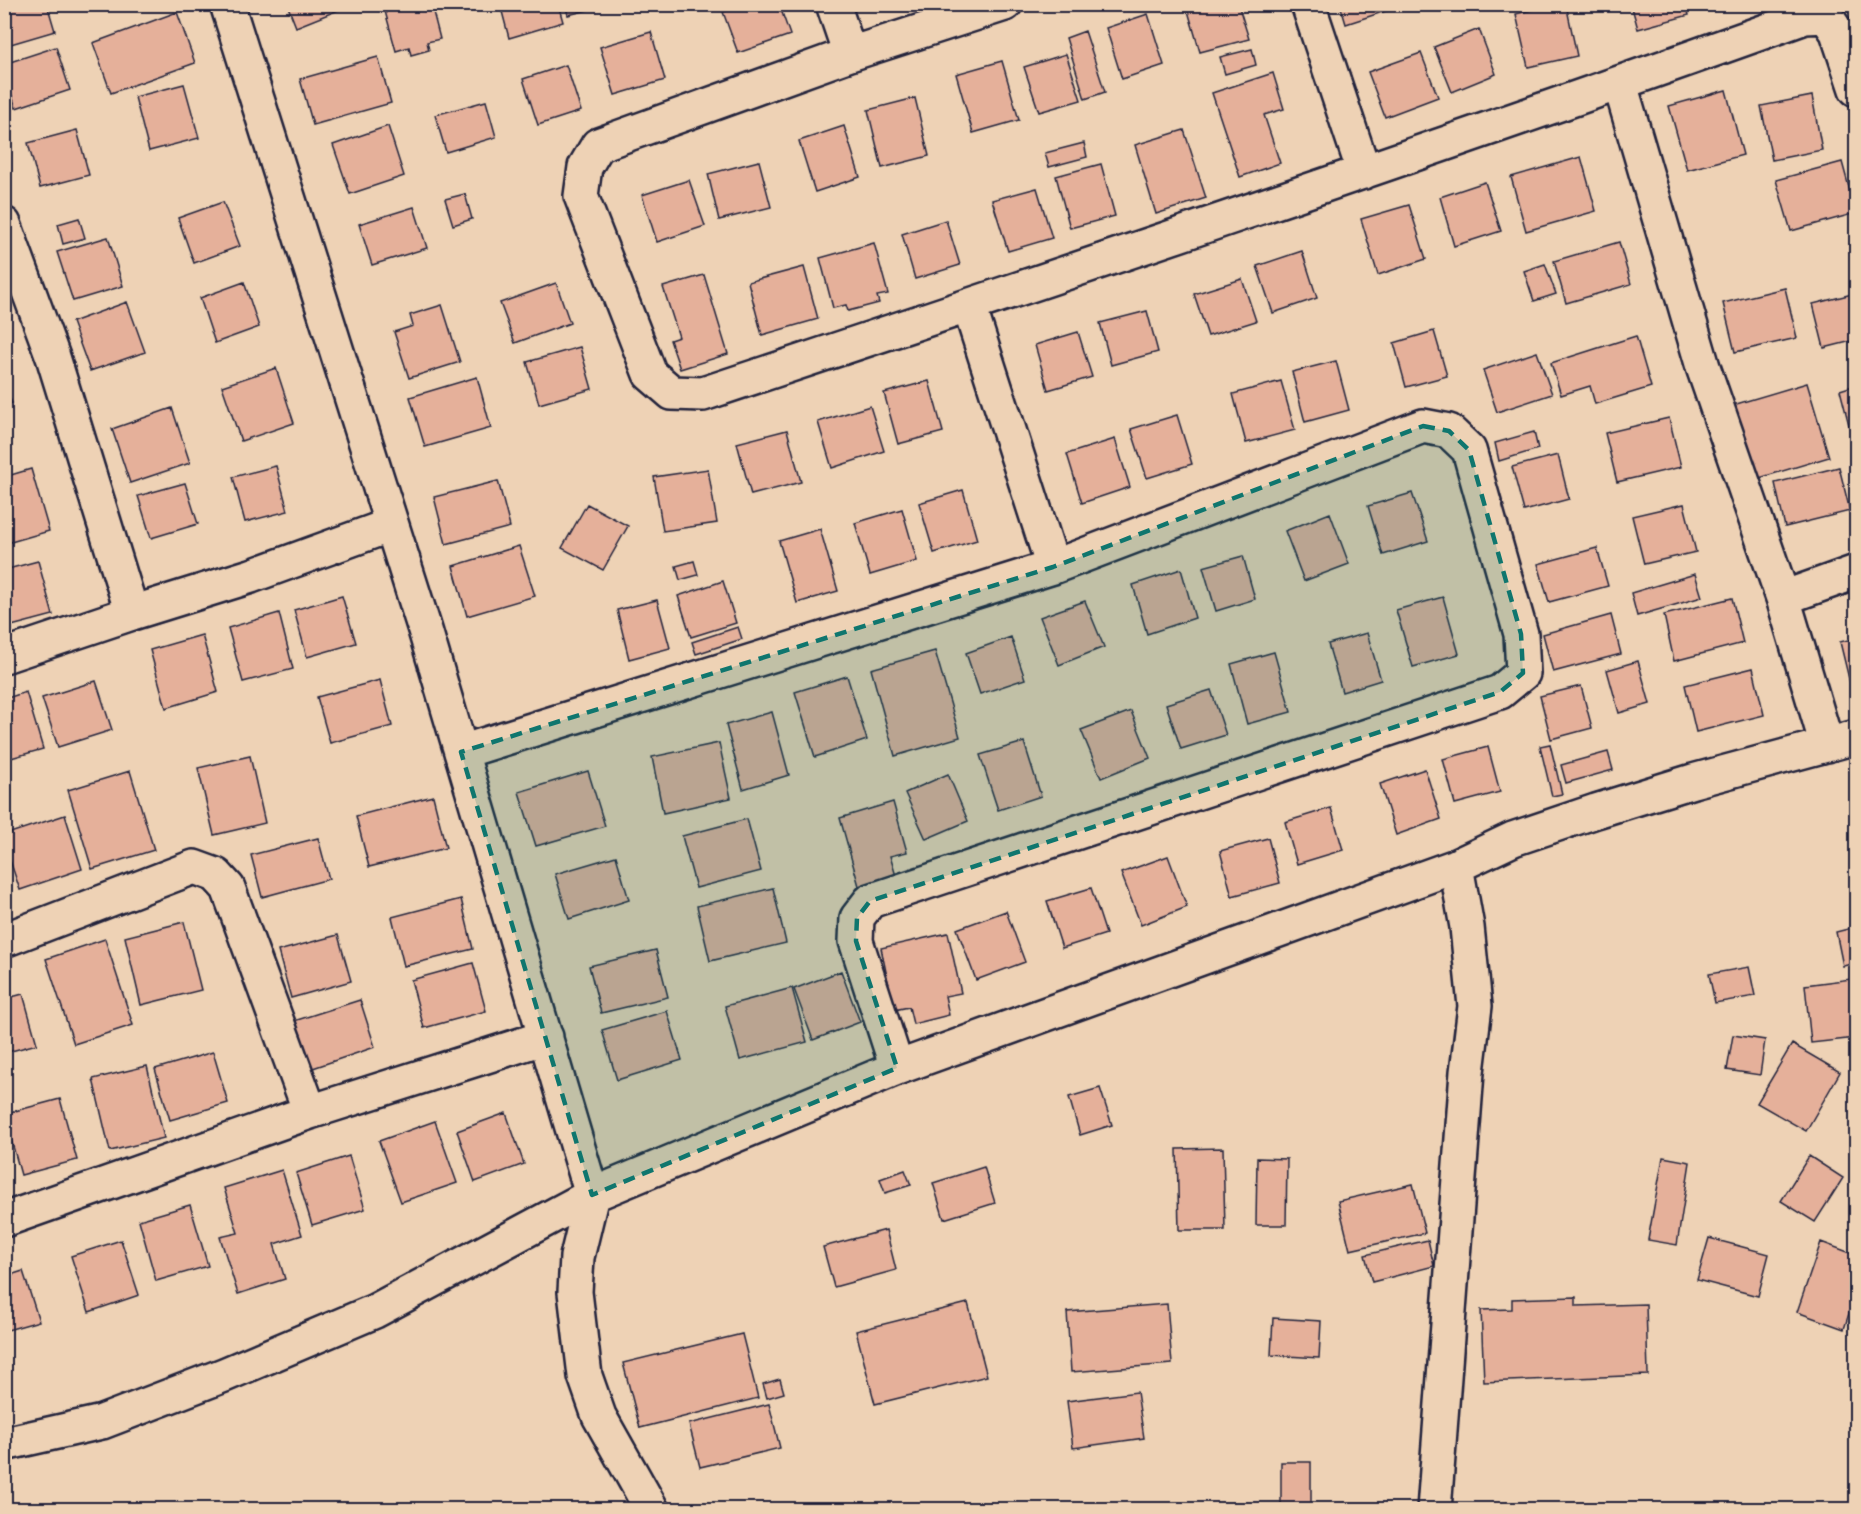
<svg xmlns="http://www.w3.org/2000/svg" width="1861" height="1514" font-family="'Comic Neue',sans-serif">
  <style>
    .building { fill: #e5b09a; stroke: #22223b; stroke-width: 1.5 }
    .lines { fill: none; stroke-linecap: round; stroke-linejoin: round }
    .minor-casing { stroke: #22223b; stroke-width: 38 }
    .minor { stroke: #eed2b5; stroke-width: 33 }
    .marked { fill: #0f766e; fill-opacity: 0.2; stroke: #0f766e; stroke-width: 4.5; stroke-dasharray: 12 8; stroke-linejoin: round }
  </style>
  <rect width="100%" height="100%" fill="#eed2b5"/>
  <filter id="ink" filterUnits="userSpaceOnUse"><feTurbulence type="fractalNoise" baseFrequency=".0167" numOctaves="2"/><feDisplacementMap in="SourceGraphic" scale="12" xChannelSelector="R" yChannelSelector="G"/><feConvolveMatrix kernelMatrix="1 2 1 2 8 2 1 2 1" color-interpolation-filters="sRGB"/></filter>
  <g filter="url(#ink)">
    <!-- building -->
    <path class="building" d="M 4,4 L 47,4 L 55,31 L 4,46 Z
      M 287,4 L 350,4 L 351,5 L 296,27 Z
      M 383,4 L 431,4 L 440,39 L 427,42 L 429,50 L 411,55 L 409,47 L 396,51 Z
      M 500,4 L 558,4 L 563,22 L 509,38 Z
      M 565,4 L 587,4 L 588,10 L 568,15 Z
      M 746,4 L 779,4 L 790,35 L 738,53 L 723,12 Z
      M 876,4 L 900,4 L 878,10 Z
      M 1186,4 L 1238,4 L 1249,39 L 1200,52 Z
      M 1340,4 L 1397,4 L 1398,7 L 1346,24 Z
      M 1554,4 L 1566,4 L 1577,56 L 1528,67 L 1516,14 Z
      M 1631,4 L 1686,4 L 1689,15 L 1638,29 Z
      M 177,12 L 195,63 L 111,93 L 93,43 Z
      M 1148,14 L 1164,65 L 1122,79 L 1106,28 Z
      M 1479,29 L 1496,74 L 1452,92 L 1434,47 Z
      M 1085,31 L 1105,92 L 1085,99 L 1066,38 Z
      M 651,32 L 665,80 L 615,95 L 600,47 Z
      M 56,47 L 70,90 L 16,108 L 4,71 L 4,64 Z
      M 1252,49 L 1256,65 L 1225,74 L 1220,57 Z
      M 1421,53 L 1438,97 L 1385,117 L 1368,72 Z
      M 1066,54 L 1081,100 L 1039,112 L 1024,67 Z
      M 378,57 L 391,103 L 313,125 L 300,79 Z
      M 1002,61 L 1019,120 L 973,133 L 956,74 Z
      M 566,65 L 581,111 L 538,125 L 523,79 Z
      M 1273,73 L 1284,109 L 1264,115 L 1280,163 L 1240,177 L 1212,93 Z
      M 184,84 L 199,138 L 149,151 L 135,97 Z
      M 1726,90 L 1743,155 L 1687,170 L 1669,106 Z
      M 1812,96 L 1822,150 L 1772,160 L 1761,106 Z
      M 915,98 L 929,156 L 882,168 L 868,110 Z
      M 486,101 L 496,137 L 446,152 L 435,115 Z
      M 388,126 L 404,176 L 350,194 L 333,145 Z
      M 844,126 L 860,177 L 815,192 L 799,141 Z
      M 77,130 L 89,175 L 40,188 L 28,143 Z
      M 1184,130 L 1206,198 L 1156,214 L 1135,145 Z
      M 1084,143 L 1087,157 L 1049,167 L 1045,153 Z
      M 1581,157 L 1596,211 L 1526,231 L 1511,177 Z
      M 759,161 L 771,207 L 719,220 L 708,174 Z
      M 1842,162 L 1856,213 L 1791,231 L 1776,180 Z
      M 1101,164 L 1115,216 L 1070,228 L 1056,176 Z
      M 689,180 L 705,226 L 657,242 L 642,195 Z
      M 1485,182 L 1501,231 L 1454,246 L 1440,197 Z
      M 1037,188 L 1052,238 L 1008,251 L 992,200 Z
      M 465,194 L 472,219 L 453,225 L 445,199 Z
      M 223,202 L 240,246 L 194,263 L 178,218 Z
      M 1409,205 L 1426,259 L 1378,275 L 1361,219 Z
      M 414,207 L 427,248 L 372,265 L 359,224 Z
      M 79,218 L 85,238 L 63,244 L 58,224 Z
      M 946,220 L 960,265 L 915,279 L 902,234 Z
      M 108,237 L 123,286 L 73,301 L 57,252 Z
      M 1619,242 L 1631,284 L 1566,303 L 1554,261 Z
      M 874,243 L 888,294 L 877,296 L 879,303 L 848,311 L 846,305 L 833,308 L 820,258 Z
      M 1302,251 L 1317,298 L 1273,313 L 1257,266 Z
      M 1545,264 L 1556,294 L 1534,301 L 1524,271 Z
      M 804,267 L 818,319 L 762,335 L 748,282 Z
      M 704,275 L 728,354 L 680,369 L 670,340 L 679,337 L 663,287 Z
      M 1242,279 L 1256,321 L 1208,336 L 1194,294 Z
      M 244,282 L 259,327 L 215,343 L 200,298 Z
      M 556,283 L 570,323 L 515,343 L 500,303 Z
      M 1785,288 L 1797,338 L 1735,352 L 1723,303 Z
      M 1856,293 L 1856,340 L 1824,348 L 1813,304 Z
      M 127,302 L 145,352 L 90,371 L 72,322 Z
      M 442,305 L 460,362 L 409,378 L 394,332 L 413,326 L 410,315 Z
      M 1147,311 L 1158,352 L 1111,365 L 1100,323 Z
      M 1434,331 L 1447,376 L 1406,387 L 1394,343 Z
      M 1078,332 L 1092,377 L 1048,390 L 1035,345 Z
      M 1636,336 L 1651,387 L 1595,404 L 1590,386 L 1561,395 L 1551,363 Z
      M 580,347 L 592,389 L 539,404 L 527,362 Z
      M 1537,352 L 1552,394 L 1497,412 L 1483,370 Z
      M 1336,361 L 1349,410 L 1305,422 L 1292,372 Z
      M 276,368 L 294,423 L 241,441 L 222,386 Z
      M 477,377 L 491,428 L 425,447 L 410,397 Z
      M 929,381 L 943,432 L 898,444 L 884,393 Z
      M 1281,381 L 1295,430 L 1246,443 L 1233,394 Z
      M 1807,383 L 1829,457 L 1756,479 L 1733,405 Z
      M 1856,385 L 1856,432 L 1851,433 L 1840,390 Z
      M 4,386 L 12,403 L 4,406 Z
      M 870,406 L 884,451 L 832,468 L 818,422 Z
      M 172,408 L 190,463 L 130,483 L 112,429 Z
      M 1177,415 L 1192,464 L 1147,478 L 1131,429 Z
      M 1669,418 L 1681,467 L 1617,482 L 1605,433 Z
      M 787,430 L 801,482 L 751,495 L 737,443 Z
      M 1534,432 L 1538,449 L 1499,461 L 1495,443 Z
      M 1115,439 L 1130,487 L 1082,503 L 1067,454 Z
      M 1558,455 L 1569,499 L 1524,511 L 1512,467 Z
      M 276,466 L 288,511 L 245,522 L 233,477 Z
      M 1839,467 L 1850,511 L 1785,527 L 1775,483 Z
      M 31,469 L 49,531 L 4,544 L 4,477 Z
      M 708,469 L 717,523 L 663,531 L 654,477 Z
      M 498,481 L 510,527 L 446,544 L 434,497 Z
      M 185,483 L 198,524 L 151,538 L 138,496 Z
      M 963,490 L 977,540 L 934,553 L 919,503 Z
      M 1412,493 L 1428,541 L 1383,555 L 1368,506 Z
      M 587,504 L 628,526 L 603,570 L 562,548 Z
      M 1684,504 L 1696,552 L 1644,564 L 1632,516 Z
      M 902,509 L 917,561 L 870,575 L 855,523 Z
      M 1330,513 L 1349,564 L 1304,581 L 1285,531 Z
      M 820,529 L 838,591 L 797,603 L 779,541 Z
      M 519,546 L 535,596 L 467,616 L 453,566 Z
      M 1597,548 L 1608,586 L 1549,602 L 1538,564 Z
      M 1243,556 L 1255,599 L 1216,611 L 1203,567 Z
      M 38,561 L 53,615 L 4,628 L 4,570 Z
      M 694,561 L 698,575 L 680,580 L 676,566 Z
      M 1181,569 L 1195,618 L 1147,634 L 1133,585 Z
      M 1695,574 L 1702,597 L 1637,616 L 1631,593 Z
      M 723,581 L 736,623 L 691,637 L 678,596 Z
      M 342,596 L 356,643 L 307,657 L 294,610 Z
      M 1443,597 L 1459,654 L 1413,667 L 1396,610 Z
      M 1732,598 L 1743,643 L 1674,661 L 1664,615 Z
      M 657,600 L 670,648 L 629,659 L 617,610 Z
      M 1085,601 L 1104,647 L 1059,665 L 1040,617 Z
      M 279,613 L 293,669 L 243,682 L 228,628 Z
      M 1611,615 L 1621,654 L 1553,672 L 1543,634 Z
      M 738,627 L 742,639 L 696,654 L 692,642 Z
      M 1367,633 L 1381,680 L 1342,692 L 1328,644 Z
      M 202,635 L 218,692 L 166,708 L 150,650 Z
      M 1011,637 L 1025,679 L 980,694 L 966,653 Z
      M 1856,638 L 1856,686 L 1851,687 L 1840,642 Z
      M 935,651 L 960,737 L 895,756 L 871,669 Z
      M 1274,652 L 1291,712 L 1247,724 L 1231,664 Z
      M 1638,661 L 1650,704 L 1619,713 L 1607,670 Z
      M 1753,668 L 1764,715 L 1696,732 L 1685,685 Z
      M 847,676 L 867,740 L 815,757 L 795,692 Z
      M 380,680 L 392,726 L 330,743 L 317,697 Z
      M 96,681 L 112,730 L 58,747 L 42,698 Z
      M 1581,686 L 1592,728 L 1551,739 L 1540,696 Z
      M 1211,690 L 1226,735 L 1181,749 L 1166,704 Z
      M 26,692 L 43,749 L 4,760 L 4,699 Z
      M 1131,711 L 1150,758 L 1101,778 L 1081,730 Z
      M 772,712 L 789,775 L 743,789 L 726,725 Z
      M 1024,742 L 1041,796 L 998,810 L 980,755 Z
      M 719,743 L 731,798 L 663,813 L 652,757 Z
      M 1550,744 L 1562,794 L 1552,796 L 1540,746 Z
      M 1488,747 L 1500,792 L 1455,804 L 1443,759 Z
      M 1608,752 L 1613,770 L 1566,783 L 1561,765 Z
      M 250,756 L 265,823 L 214,835 L 198,768 Z
      M 1425,769 L 1441,819 L 1396,835 L 1380,784 Z
      M 130,771 L 154,850 L 92,869 L 68,790 Z
      M 588,771 L 605,826 L 536,846 L 519,792 Z
      M 948,774 L 968,821 L 926,839 L 905,793 Z
      M 433,796 L 446,848 L 369,867 L 356,816 Z
      M 893,802 L 907,852 L 890,856 L 896,876 L 859,886 L 840,818 Z
      M 1331,808 L 1343,850 L 1297,864 L 1285,822 Z
      M 65,815 L 82,869 L 20,890 L 4,843 L 4,835 Z
      M 747,819 L 761,871 L 696,888 L 682,836 Z
      M 318,838 L 329,879 L 262,897 L 251,855 Z
      M 1268,838 L 1280,883 L 1232,896 L 1220,851 Z
      M 616,856 L 629,900 L 569,919 L 555,874 Z
      M 1168,856 L 1187,907 L 1141,925 L 1121,873 Z
      M 773,888 L 786,943 L 710,961 L 697,906 Z
      M 1091,888 L 1106,934 L 1062,948 L 1047,901 Z
      M 461,899 L 473,949 L 404,966 L 392,917 Z
      M 1006,911 L 1025,962 L 976,980 L 957,929 Z
      M 184,922 L 201,990 L 141,1005 L 125,937 Z
      M 1856,927 L 1856,963 L 1843,966 L 1836,932 Z
      M 948,933 L 961,993 L 945,996 L 949,1015 L 913,1024 L 909,1007 L 894,1010 L 881,948 Z
      M 338,935 L 351,981 L 291,998 L 278,951 Z
      M 105,939 L 133,1025 L 74,1044 L 46,959 Z
      M 656,950 L 668,997 L 601,1013 L 589,966 Z
      M 473,963 L 486,1011 L 424,1028 L 411,980 Z
      M 1749,967 L 1755,996 L 1715,1003 L 1709,974 Z
      M 841,971 L 860,1022 L 813,1040 L 794,989 Z
      M 1851,979 L 1856,1038 L 1811,1043 L 1805,985 Z
      M 792,988 L 807,1042 L 740,1060 L 725,1006 Z
      M 23,994 L 37,1044 L 4,1053 L 4,999 Z
      M 360,1000 L 375,1047 L 310,1069 L 294,1021 Z
      M 667,1011 L 682,1060 L 617,1080 L 602,1030 Z
      M 1733,1035 L 1765,1040 L 1760,1075 L 1727,1070 Z
      M 1792,1044 L 1840,1072 L 1806,1131 L 1757,1103 Z
      M 213,1052 L 228,1103 L 170,1120 L 155,1069 Z
      M 147,1066 L 164,1138 L 110,1151 L 93,1079 Z
      M 1100,1088 L 1112,1125 L 1080,1135 L 1069,1097 Z
      M 60,1099 L 77,1160 L 21,1175 L 4,1114 Z
      M 506,1113 L 524,1164 L 475,1182 L 457,1131 Z
      M 435,1121 L 457,1183 L 401,1202 L 379,1141 Z
      M 1223,1148 L 1225,1230 L 1179,1230 L 1177,1149 Z
      M 349,1156 L 365,1209 L 312,1225 L 296,1173 Z
      M 1809,1156 L 1843,1178 L 1815,1222 L 1781,1201 Z
      M 1663,1157 L 1690,1162 L 1677,1245 L 1648,1240 Z
      M 1257,1158 L 1287,1159 L 1286,1225 L 1256,1225 Z
      M 984,1167 L 995,1203 L 944,1219 L 933,1183 Z
      M 282,1170 L 302,1235 L 274,1244 L 285,1279 L 238,1294 L 220,1237 L 238,1233 L 224,1188 Z
      M 905,1170 L 911,1185 L 885,1193 L 880,1179 Z
      M 1413,1184 L 1425,1233 L 1350,1250 L 1338,1201 Z
      M 190,1205 L 208,1266 L 156,1281 L 139,1220 Z
      M 886,1230 L 896,1270 L 834,1287 L 823,1247 Z
      M 1709,1238 L 1769,1254 L 1758,1296 L 1697,1280 Z
      M 121,1240 L 139,1295 L 89,1312 L 71,1256 Z
      M 1428,1240 L 1434,1266 L 1372,1282 L 1365,1255 Z
      M 1821,1242 L 1856,1255 L 1856,1292 L 1844,1329 L 1797,1312 Z
      M 23,1271 L 39,1321 L 4,1331 L 4,1277 Z
      M 1576,1297 L 1576,1306 L 1646,1304 L 1648,1375 L 1484,1382 L 1481,1310 L 1512,1309 L 1512,1299 Z
      M 968,1303 L 987,1376 L 875,1404 L 856,1331 Z
      M 1167,1304 L 1172,1364 L 1071,1372 L 1067,1312 Z
      M 1273,1318 L 1321,1321 L 1319,1358 L 1271,1355 Z
      M 742,1334 L 758,1398 L 640,1428 L 623,1363 Z
      M 780,1379 L 784,1393 L 767,1398 L 763,1384 Z
      M 1137,1392 L 1144,1438 L 1073,1448 L 1067,1401 Z
      M 769,1404 L 780,1448 L 700,1467 L 689,1424 Z
      M 1281,1462 L 1311,1462 L 1311,1510 L 1281,1510 Z"/>
    <g class="lines">
      <defs>
        <path id="minor" d="M 227,4 L 425,630 L 592,1195 L 577,1257 L 575,1292 L 585,1376 L 599,1416 L 652,1510
          M 833,4 L 850,54
          M 1005,4 L 850,54 L 598,145 L 585,167 L 581,196 L 650,374 L 672,393 L 703,394 C 1072,272 1440,148 1805,17 L 1826,16 L 1837,32 L 1856,89
          M 1308,4 L 1364,172
          M 1620,84 L 1703,367 L 1783,598 L 1827,745
          M 4,224 L 53,357 L 132,613
          M 969,306 L 1053,567
          M 1783,598 L 1856,572
          M 4,656 L 132,613 L 251,576 L 391,525
          M 461,752 L 1053,567 L 1423,426 L 1449,431 L 1469,450 L 1521,634 L 1523,673 L 1500,692 L 870,901 L 857,918 L 856,941 L 897,1068
          M 4,940 L 194,867 L 216,875 L 228,888 L 310,1112
          M 4,1220 L 310,1112 L 546,1037
          M 4,1444 L 102,1422 L 224,1375 L 375,1311 L 592,1195 L 897,1068 L 1456,866 L 1513,839 L 1596,811 L 1693,781 L 1856,737
          M 1434,1510 L 1467,1072 L 1475,1006 L 1467,927 L 1456,866"/>
      </defs>
      <!-- minor casing -->
      <use href="#minor" class="minor-casing"/>
      <!-- minor -->
      <use href="#minor" class="minor"/>
    </g>
  </g>
  <!-- marked area -->
  <path class="marked" d="M 1423,426 L 1449,431 L 1469,450 L 1521,634 L 1523,673 L 1500,692 L 870,901 L 857,918 L 856,941 L 897,1068 L 592,1195 L 461,752 L 1053,567 Z"/>
  <!-- margin -->
  <rect width="1861" height="1514" fill="none" stroke="#eed2b5" stroke-width="24"/>
  <rect x="12" y="12" width="1837" height="1490" fill="none" stroke="#22223b" stroke-width="2" filter="url(#ink)"/>
</svg>
